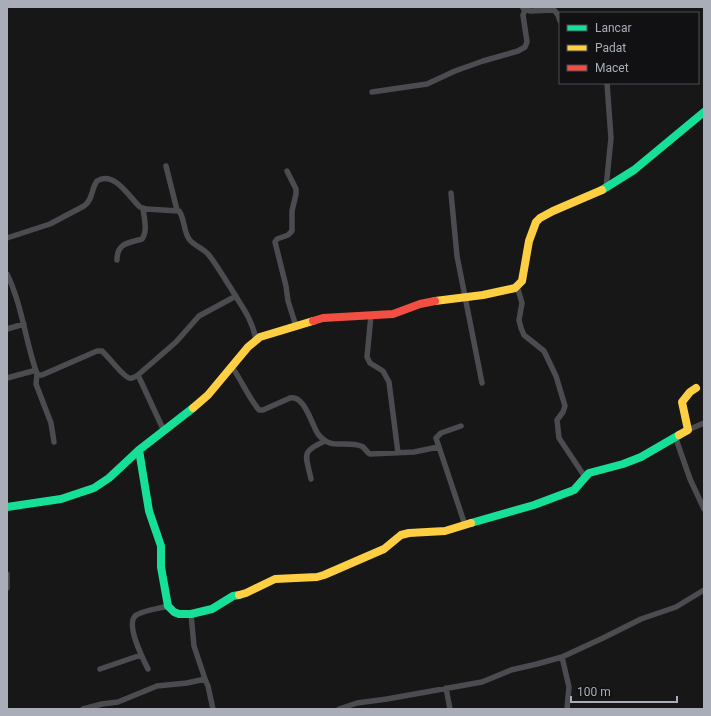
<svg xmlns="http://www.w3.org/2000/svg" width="711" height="716" font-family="Roboto,sans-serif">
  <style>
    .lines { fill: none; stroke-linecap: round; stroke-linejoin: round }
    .street { stroke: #4b4c50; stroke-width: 5.5 }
    .fast { stroke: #16e098; stroke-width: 8 }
    .slow { stroke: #ffcf43; stroke-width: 8 }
    .jam { stroke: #f24e42; stroke-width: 8 }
  </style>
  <rect width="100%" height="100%" fill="#171717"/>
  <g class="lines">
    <!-- street -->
    <path class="street" d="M 523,8 L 530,11 L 554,10 L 558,15 L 560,21
      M 372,92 L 427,84 L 455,71 L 483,61 L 518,51 L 525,47 L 527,42 L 523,15 L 525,10
      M 166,166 L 177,210
      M 287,171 L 296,189 L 296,194 L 292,211 L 292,231 L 288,235 L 277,239 L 275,242 L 286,286 L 288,301 L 296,326
      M 606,188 L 611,138 L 607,83
      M 451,193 L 457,256 L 482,383
      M 7,238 L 50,224 L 84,206 C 93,200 91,189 97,181 C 114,170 129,197 140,207 L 146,209 L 179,211 C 185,219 183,230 189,239 C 194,246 203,248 208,254 C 217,265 224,278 232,290 C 243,309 251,317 256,339
      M 117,260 C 117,243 128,243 142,239 C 148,231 144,218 143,208
      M 7,274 C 22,305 25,339 36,371
      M 517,286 L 522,303 L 519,320 L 521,328 L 524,335 L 544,351 L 556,376 L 565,406 L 563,412 L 557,420 L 559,438 L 585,477
      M 371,315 L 367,357 L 370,363 L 383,371 L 389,382 L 398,453
      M 7,329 L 24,324
      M 232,367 C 242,381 248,397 259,410 L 263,410 L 290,398 C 304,394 312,425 318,434 C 331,451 344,440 361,446 C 365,447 366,452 370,454 L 414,452 L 438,447
      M 37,374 L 36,384 L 51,423 L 54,442
      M 138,375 L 164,431
      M 7,378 L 33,371 L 36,371 L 38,375 L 42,375 L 97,351 L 102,351 L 105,354 C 110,359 123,376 129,378 C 132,379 135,377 138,375 L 176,342 L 199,316 L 236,296
      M 461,426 L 441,433 L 436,438 L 465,525
      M 688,430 L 704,423
      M 675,436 L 690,479 L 704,509
      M 311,479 C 306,455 300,452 325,441
      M 7,574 L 7,588
      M 191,614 L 194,646 L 205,679 L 208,686 L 213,709
      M 562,657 L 569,687 L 567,709
      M 100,669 L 141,655
      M 148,669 C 143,659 126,626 135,616 C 140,611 161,608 168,606
      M 446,688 L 450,709
      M 83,709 L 102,704 L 118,702 L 157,686 L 187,683 L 205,679
      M 339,709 L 357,703 L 387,699 L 482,682 L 511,670 L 537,664 L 562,657 L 603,638 L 641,619 L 676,607 L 704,590"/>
    <!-- fast -->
    <path class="fast" d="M 602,190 L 634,170 L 704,112
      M 139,450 L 149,511 L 161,546 L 161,567 L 168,606 L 174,612 L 179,614 L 191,614 L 212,609 L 233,596 L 239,595
      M 7,507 L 61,499 L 94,488 L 109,478 L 139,450 L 193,408
      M 471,523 L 534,505 L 574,490 L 589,473 L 623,464 L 641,457 L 679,435"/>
    <!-- slow -->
    <path class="slow" d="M 435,301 L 483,295 L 515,288 L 522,281 L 529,241 L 536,222 L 540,218 L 553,211 L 602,190
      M 193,408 L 208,395 L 248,347 L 260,337 L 313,321
      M 679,435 L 688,430 L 682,402 L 690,392 L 696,388
      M 239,595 L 246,593 L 275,579 L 317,577 L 324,575 L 384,549 L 401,535 L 409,533 L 445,531 L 471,523"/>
    <!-- jam -->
    <path class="jam" d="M 313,321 L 323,318 L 393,314 L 420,304 L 435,301"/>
  </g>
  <!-- border -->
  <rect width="711" height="716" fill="none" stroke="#a8adb8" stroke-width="16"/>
  <!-- legend -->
  <rect x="559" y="12" width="140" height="72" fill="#111113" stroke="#4d4f55"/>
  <rect x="567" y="25" width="20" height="6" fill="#16e098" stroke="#4d4f55"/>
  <text x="595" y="32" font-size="12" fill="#a8adb8">Lancar</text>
  <rect x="567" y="45" width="20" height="6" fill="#ffcf43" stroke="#4d4f55"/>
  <text x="595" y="52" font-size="12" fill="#a8adb8">Padat</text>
  <rect x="567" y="65" width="20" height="6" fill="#f24e42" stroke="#4d4f55"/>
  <text x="595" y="72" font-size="12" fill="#a8adb8">Macet</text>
  <!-- scale -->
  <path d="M571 696v6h106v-6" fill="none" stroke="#a8adb8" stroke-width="2"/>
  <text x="577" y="696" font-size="12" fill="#a8adb8" stroke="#111113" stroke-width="3" paint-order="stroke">100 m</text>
</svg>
